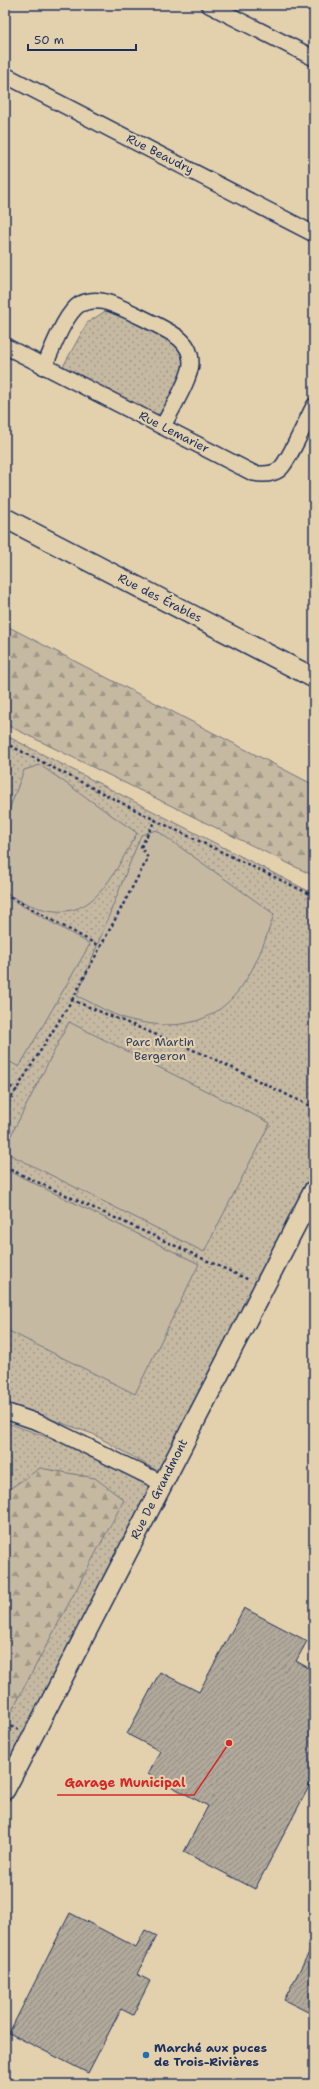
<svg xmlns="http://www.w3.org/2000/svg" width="319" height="2089" font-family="'Shantell Sans',sans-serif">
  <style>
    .grass { fill: url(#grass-dots); stroke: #707480 }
    .forest { fill: url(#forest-firs); stroke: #707480 }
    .garden { fill: #c6b9a2; stroke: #707480 }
    .building { fill: url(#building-hatch); stroke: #1b2f5e }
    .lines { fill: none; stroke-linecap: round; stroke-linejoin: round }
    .minor-casing { stroke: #1b2f5e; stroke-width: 18 }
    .tertiary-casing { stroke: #1b2f5e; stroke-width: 22 }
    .path { stroke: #1b2f5e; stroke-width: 2.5; stroke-dasharray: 3 3; stroke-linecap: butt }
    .minor { stroke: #e3d1ae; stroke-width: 15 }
    .tertiary { stroke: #e3d1ae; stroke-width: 19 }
    .poi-dot { fill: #1f6fb2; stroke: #e3d1ae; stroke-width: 1.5 }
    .labels { text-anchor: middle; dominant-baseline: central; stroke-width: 4; stroke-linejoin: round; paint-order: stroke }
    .street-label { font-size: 12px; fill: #1b2f5e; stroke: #e3d1ae }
    .park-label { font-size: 12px; fill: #2c3d65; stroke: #e3d1ae }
    .poi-label { font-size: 12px; font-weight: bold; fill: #1b2f5e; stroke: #e3d1ae; text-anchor: start }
    .leader { fill: none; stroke: #d62828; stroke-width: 1.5 }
    .callout-dot { fill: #d62828; stroke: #e3d1ae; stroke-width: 1.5 }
    .callout-label { font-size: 13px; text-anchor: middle; font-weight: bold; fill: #d62828; stroke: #e3d1ae; stroke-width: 4; stroke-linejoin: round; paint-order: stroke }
  </style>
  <defs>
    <pattern id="grass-dots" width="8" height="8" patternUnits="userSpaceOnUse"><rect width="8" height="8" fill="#c6b9a2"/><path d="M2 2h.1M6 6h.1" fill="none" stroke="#a09787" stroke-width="1.8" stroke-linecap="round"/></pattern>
    <pattern id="forest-firs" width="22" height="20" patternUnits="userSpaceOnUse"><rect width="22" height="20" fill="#c6b9a2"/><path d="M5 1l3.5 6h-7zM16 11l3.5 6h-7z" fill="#a09787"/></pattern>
    <pattern id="building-hatch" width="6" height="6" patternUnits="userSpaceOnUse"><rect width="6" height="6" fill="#b1a99a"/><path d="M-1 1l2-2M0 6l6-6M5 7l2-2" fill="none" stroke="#8f8a81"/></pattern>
  </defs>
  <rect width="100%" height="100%" fill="#e3d1ae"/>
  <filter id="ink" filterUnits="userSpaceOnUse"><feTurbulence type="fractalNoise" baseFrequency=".025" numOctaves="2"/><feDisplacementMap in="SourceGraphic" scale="8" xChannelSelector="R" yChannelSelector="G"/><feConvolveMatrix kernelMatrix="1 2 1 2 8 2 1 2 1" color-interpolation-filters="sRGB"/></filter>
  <g filter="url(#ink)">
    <!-- grass -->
    <path class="grass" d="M 107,310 L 133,316 L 185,347 L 195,366 L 164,426 L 60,372 L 87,323 Z
      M 5,735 L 314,894 L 314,1204 L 170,1478 L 93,1434 L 5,1403 Z
      M 5,1422 L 86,1451 L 161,1493 L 5,1787 Z"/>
    <!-- forest -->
    <path class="forest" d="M 5,625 L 314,785 L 314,876 L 5,724 Z
      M 40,1468 L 95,1478 L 124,1500 L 5,1723 L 5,1492 Z"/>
    <!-- garden -->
    <path class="garden" d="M 40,765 L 137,833 C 101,898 83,936 5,893 L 5,821 L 24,770 Z
      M 156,830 L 274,914 C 250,991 218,1043 127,1019 C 110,1014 93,1003 77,996 L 141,835 Z
      M 5,896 L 90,944 L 19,1067 L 5,1059 Z
      M 69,1022 L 270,1123 L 204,1252 L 5,1152 L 5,1147 Z
      M 5,1169 L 199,1264 L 135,1394 L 5,1329 Z"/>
    <!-- building -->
    <path class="building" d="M 244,1608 L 307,1641 L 296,1661 L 314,1671 L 314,1777 L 255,1889 L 184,1852 L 208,1806 L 148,1774 L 160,1751 L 127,1734 L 160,1672 L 199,1692 Z
      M 70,1913 L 136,1947 L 145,1930 L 157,1936 L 137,1974 L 150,1981 L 133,2015 L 121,2009 L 88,2073 L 9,2033 Z
      M 314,1943 L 314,2015 L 284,2000 Z"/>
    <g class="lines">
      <defs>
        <path id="minor" d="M 209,5 L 314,58
          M 5,75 L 314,234
          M 5,346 L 253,473 C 263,475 272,475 280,469 C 289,461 307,419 314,406
          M 44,367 C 52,350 65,313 80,304 C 87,301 94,300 101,301 C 113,302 171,331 180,339 C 187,345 191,354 191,363 C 191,378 170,412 163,426
          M 5,1411 L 40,1423 L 162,1483"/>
        <path id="tertiary" d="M 5,518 L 314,678
          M 5,1790 L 314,1190"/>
      </defs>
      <!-- minor casing -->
      <use href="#minor" class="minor-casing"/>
      <!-- tertiary casing -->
      <use href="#tertiary" class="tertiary-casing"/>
      <!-- path -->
      <path class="path" d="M 5,743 L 155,820 L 314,896
        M 5,894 L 101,947
        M 72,1000 L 148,858 L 141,847 L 155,820
        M 5,1083 L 17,1091
        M 5,1108 L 72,1000 L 210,1057 L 314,1108
        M 5,1167 L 249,1280
        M 5,1724 L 19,1730"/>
      <!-- minor -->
      <use href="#minor" class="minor"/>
      <!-- tertiary -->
      <use href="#tertiary" class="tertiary"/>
    </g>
  </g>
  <!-- markers -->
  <circle class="poi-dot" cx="146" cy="2055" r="4"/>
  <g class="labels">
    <!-- street labels -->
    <g class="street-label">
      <text transform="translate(160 154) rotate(27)">Rue Beaudry</text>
      <text transform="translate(174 432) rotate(27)">Rue Lemarier</text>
      <text transform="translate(160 598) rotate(27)">Rue des Érables</text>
      <text transform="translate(159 1489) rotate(-63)">Rue De Grandmont</text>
    </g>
    <!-- park labels -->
    <g class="park-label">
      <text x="160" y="1042">Parc Martin<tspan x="160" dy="14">Bergeron</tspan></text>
    </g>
    <!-- poi labels -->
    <g class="poi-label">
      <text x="154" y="2048">Marché aux puces<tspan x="154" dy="14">de Trois-Rivières</tspan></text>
    </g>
  </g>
  <!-- callouts -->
  <path class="leader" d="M229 1743L194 1795H57"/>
  <circle class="callout-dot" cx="229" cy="1743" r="4"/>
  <g class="callout-label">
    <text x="125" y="1787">Garage Municipal</text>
  </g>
  <!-- margin -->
  <rect width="319" height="2089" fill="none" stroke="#e3d1ae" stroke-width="20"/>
  <rect x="10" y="10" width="299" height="2069" fill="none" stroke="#1b2f5e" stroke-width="1.5" filter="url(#ink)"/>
  <!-- scale -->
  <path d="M28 44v6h108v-6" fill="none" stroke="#1b2f5e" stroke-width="2"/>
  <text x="34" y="44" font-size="12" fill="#1b2f5e" stroke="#e3d1ae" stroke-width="3" paint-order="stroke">50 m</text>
</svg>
